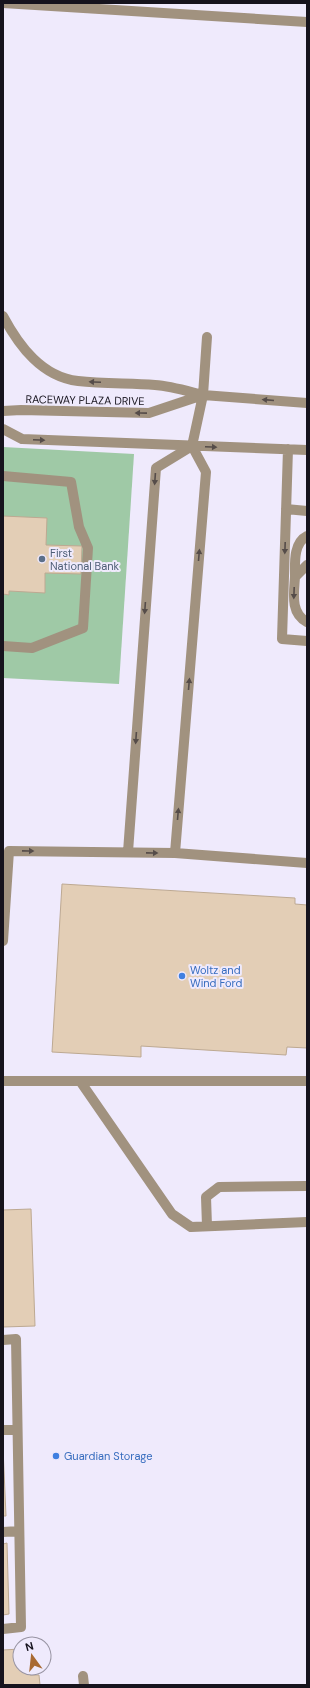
<svg xmlns="http://www.w3.org/2000/svg" width="310" height="1688" font-family="'DM Sans',sans-serif">
  <style>
    .green { fill: #9fc9a6 }
    .building { fill: #e3ceb6; stroke: #bda992 }
    .lines { fill: none; stroke-linecap: round; stroke-linejoin: round }
    .service { stroke: #a1927f; stroke-width: 10 }
    .oneway { fill: #554c49 }
    .service-dot { fill: #5c6f8a; stroke: #efeafc; stroke-width: 1.5 }
    .shop-dot { fill: #3f7fe0; stroke: #efeafc; stroke-width: 1.5 }
    .labels { text-anchor: middle; dominant-baseline: central; stroke-width: 4; stroke-linejoin: round; paint-order: stroke }
    .street-label { font-size: 11px; fill: #16131d; stroke: #efeafc }
    .service-label { font-size: 11px; fill: #4e5e75; stroke: #efeafc; text-anchor: start }
    .shop-label { font-size: 11px; fill: #366cbe; stroke: #efeafc; text-anchor: start }
  </style>
  <rect width="100%" height="100%" fill="#efeafc"/>
  <!-- green -->
  <path class="green" d="M 3,447 L 134,454 L 119,684 L 3,678 Z"/>
  <!-- building -->
  <path class="building" d="M 3,516 L 47,518 L 46,545 L 82,546 L 81,574 L 45,573 L 45,593 L 9,591 L 9,595 L 3,594 Z
    M 62,884 L 295,898 L 295,904 L 307,905 L 307,1048 L 287,1047 L 286,1055 L 141,1046 L 141,1057 L 52,1052 Z
    M 31,1209 L 35,1326 L 3,1327 L 3,1210 Z
    M 3,1448 L 6,1516 L 3,1516 Z
    M 7,1543 L 9,1614 L 3,1615 L 3,1544 Z
    M 20,1649 L 20,1668 L 30,1668 L 30,1675 L 39,1675 L 40,1685 L 3,1685 L 3,1650 Z"/>
  <g class="lines">
    <!-- service -->
    <path class="service" d="M 3,3 L 307,22
      M 3,316 C 19,346 42,377 78,381 C 104,384 130,383 155,385 C 171,386 187,391 203,395
      M 3,411 L 21,410 L 149,413 L 203,395 L 307,403
      M 3,429 L 22,439 L 307,450
      M 288,449 L 282,639 L 307,641
      M 3,476 L 71,482 L 79,527 L 88,548 L 83,628 L 32,648 L 3,646
      M 286,509 L 307,511
      M 307,565 L 295,577 C 294,593 290,613 307,622
      M 295,577 C 295,564 293,543 307,536
      M 128,852 L 156,468 L 192,446
      M 175,853 L 206,472 L 192,446 L 203,395 L 207,337
      M 3,941 L 9,851 L 175,853 L 307,863
      M 3,1081 L 307,1081
      M 80,1081 L 172,1214 L 191,1227 L 307,1222
      M 207,1226 L 206,1197 L 219,1187 L 307,1186
      M 3,1340 L 16,1339 L 21,1627 L 3,1629
      M 3,1430 L 17,1430
      M 3,1532 L 19,1531
      M 83,1676 L 84,1685"/>
  </g>
  <!-- one-way arrows -->
  <defs><path id="oneway-solid" d="M-6-.8H1V-3.2L6.5 0L1 3.2V.8H-6Z"/></defs>
  <g class="oneway">
    <use href="#oneway-solid" transform="translate(95 382) rotate(-177)"/>
    <use href="#oneway-solid" transform="translate(268 400) rotate(-175)"/>
    <use href="#oneway-solid" transform="translate(141 413) rotate(-179)"/>
    <use href="#oneway-solid" transform="translate(39 440) rotate(2)"/>
    <use href="#oneway-solid" transform="translate(211 447) rotate(2)"/>
    <use href="#oneway-solid" transform="translate(155 479) rotate(94)"/>
    <use href="#oneway-solid" transform="translate(285 548) rotate(92)"/>
    <use href="#oneway-solid" transform="translate(199 555) rotate(-85)"/>
    <use href="#oneway-solid" transform="translate(294 593) rotate(92)"/>
    <use href="#oneway-solid" transform="translate(145 608) rotate(94)"/>
    <use href="#oneway-solid" transform="translate(189 684) rotate(-85)"/>
    <use href="#oneway-solid" transform="translate(136 738) rotate(94)"/>
    <use href="#oneway-solid" transform="translate(178 814) rotate(-85)"/>
    <use href="#oneway-solid" transform="translate(28 851) rotate(1)"/>
    <use href="#oneway-solid" transform="translate(152 853) rotate(1)"/>
  </g>
  <!-- markers -->
  <circle class="service-dot" cx="42" cy="559" r="4"/>
  <g class="shop-dot">
    <circle cx="182" cy="976" r="4"/>
    <circle cx="56" cy="1456" r="4"/>
  </g>
  <g class="labels">
    <!-- street labels -->
    <g class="street-label">
      <text transform="translate(85 400) rotate(1)">RACEWAY PLAZA DRIVE</text>
    </g>
    <!-- service labels -->
    <g class="service-label">
      <text x="50" y="553">First<tspan x="50" dy="13">National Bank</tspan></text>
    </g>
    <!-- shop labels -->
    <g class="shop-label">
      <text x="190" y="970">Woltz and<tspan x="190" dy="13">Wind Ford</tspan></text>
      <text x="64" y="1456">Guardian Storage</text>
    </g>
  </g>
  <!-- border -->
  <rect width="310" height="1688" fill="none" stroke="#16131d" stroke-width="8"/>
  <!-- north arrow -->
  <g transform="translate(32 1656) rotate(345)"><circle r="19" fill="#efeafc" stroke="#9894a3"/>
  <path d="M0-3L7 15L0 10L-7 15Z" fill="#a96a32"/>
  <text y="-6" font-size="11" font-weight="bold" text-anchor="middle" fill="#16131d">N</text>
  </g>
</svg>
